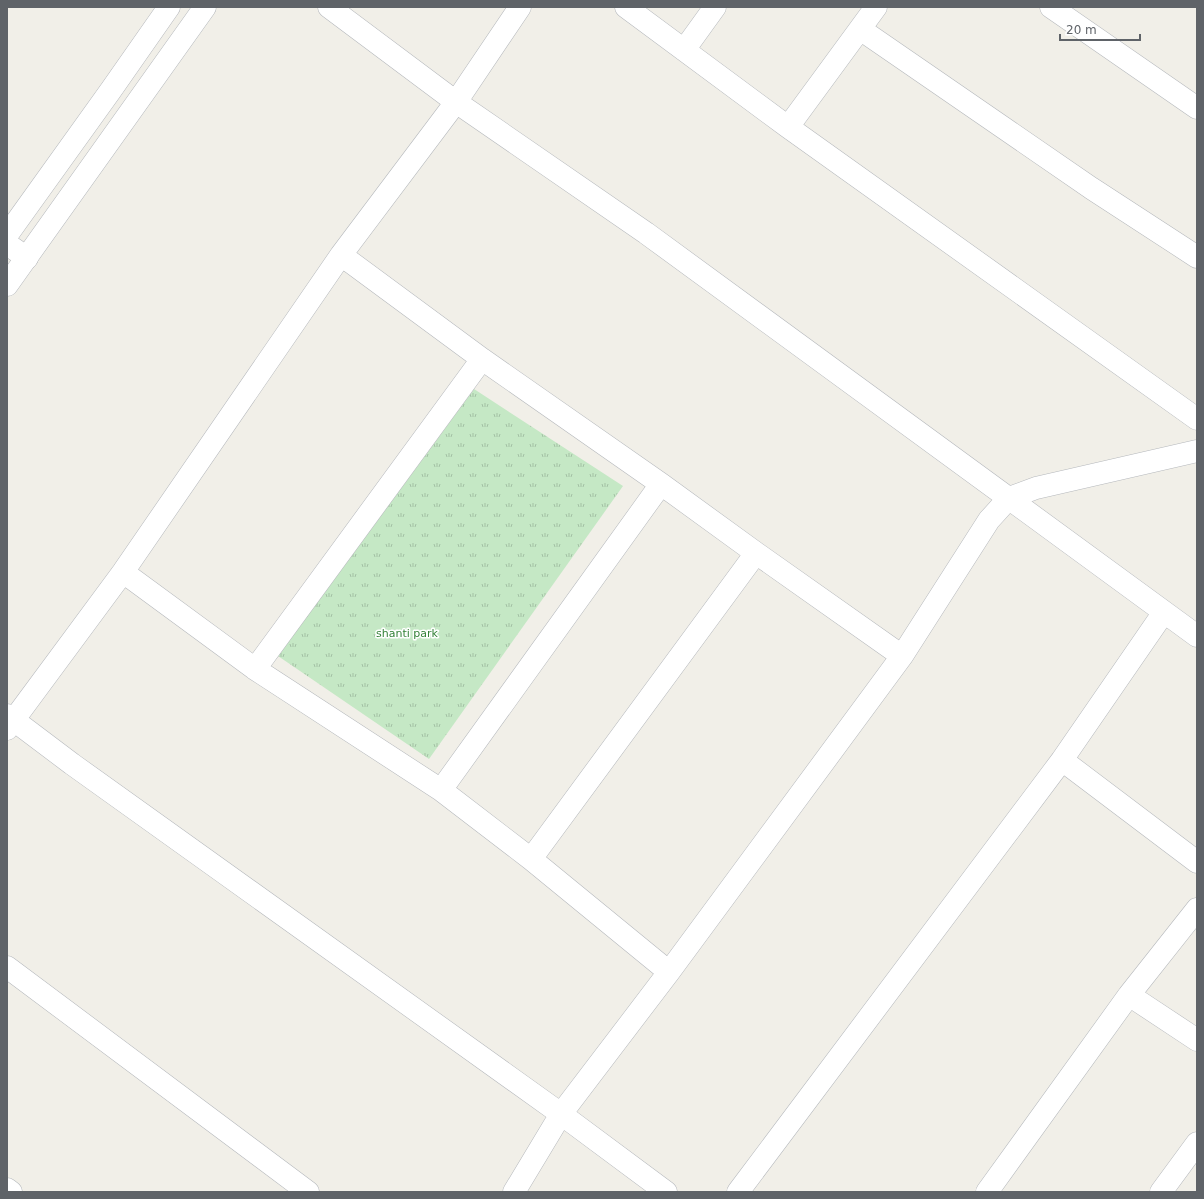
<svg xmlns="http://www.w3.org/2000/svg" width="1204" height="1199" font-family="'DejaVu Sans',sans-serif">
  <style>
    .grass { fill: url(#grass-tufts) }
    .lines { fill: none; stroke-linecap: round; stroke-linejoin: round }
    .minor-casing { stroke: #b5b8bc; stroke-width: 23 }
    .tertiary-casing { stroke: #b5b8bc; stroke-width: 23 }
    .minor { stroke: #fff; stroke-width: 22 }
    .tertiary { stroke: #fff; stroke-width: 22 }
    .labels { text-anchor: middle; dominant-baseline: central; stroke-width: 3; stroke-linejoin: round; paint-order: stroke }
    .park-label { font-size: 11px; fill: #348238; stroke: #fff }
  </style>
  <defs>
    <pattern id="grass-tufts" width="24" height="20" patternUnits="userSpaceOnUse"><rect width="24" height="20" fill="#c5e8c5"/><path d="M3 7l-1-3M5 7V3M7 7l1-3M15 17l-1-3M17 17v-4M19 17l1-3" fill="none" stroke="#a3c0a4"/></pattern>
  </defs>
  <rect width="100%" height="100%" fill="#f1efe8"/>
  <!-- grass -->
  <path class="grass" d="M 474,389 L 623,486 L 429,759 L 278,656 Z"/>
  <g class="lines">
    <defs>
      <path id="minor" d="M 329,7 L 456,102 L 646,233 L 1197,636
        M 626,7 L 788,127 L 1197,419
        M 1051,7 L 1197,108
        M 860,29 L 1091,188 L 1197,257
        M 684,50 L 715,7
        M 788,127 L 876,7
        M 7,244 L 27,258
        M 341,255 L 482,359 L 661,484 L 756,553 L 902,656
        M 123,572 L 255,669 L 441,790 L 531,859 L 669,972
        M 255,669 L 482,359
        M 7,715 L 72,764 L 561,1114 L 666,1192
        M 7,729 L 123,572 L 341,255 L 456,102 L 520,7
        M 1062,760 L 1197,862
        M 441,790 L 661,484
        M 531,859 L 756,553
        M 7,967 L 308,1192
        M 1129,995 L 1197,1040
        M 7,1189 L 11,1192
        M 514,1192 L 561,1114 L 669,972 L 902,656 L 989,520 L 1009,498 L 1036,488 L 1197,451
        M 738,1192 L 1062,760 L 1164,612
        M 987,1192 L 1129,995 L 1197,909
        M 1161,1192 L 1197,1143"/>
      <path id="tertiary" d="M 7,235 L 111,90 L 169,7
        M 7,285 L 205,7"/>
    </defs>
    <!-- minor casing -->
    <use href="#minor" class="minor-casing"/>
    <!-- tertiary casing -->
    <use href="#tertiary" class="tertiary-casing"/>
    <!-- minor -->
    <use href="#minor" class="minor"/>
    <!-- tertiary -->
    <use href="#tertiary" class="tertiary"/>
  </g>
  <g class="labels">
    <!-- park labels -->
    <g class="park-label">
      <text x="407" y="633">shanti park</text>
    </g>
  </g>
  <!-- border -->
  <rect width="1204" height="1199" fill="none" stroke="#5f6368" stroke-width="16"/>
  <!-- scale -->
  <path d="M1060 34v6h80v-6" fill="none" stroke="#5f6368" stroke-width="2"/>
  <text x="1066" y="34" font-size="12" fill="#5f6368" stroke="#ffffff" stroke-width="3" paint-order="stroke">20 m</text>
</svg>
